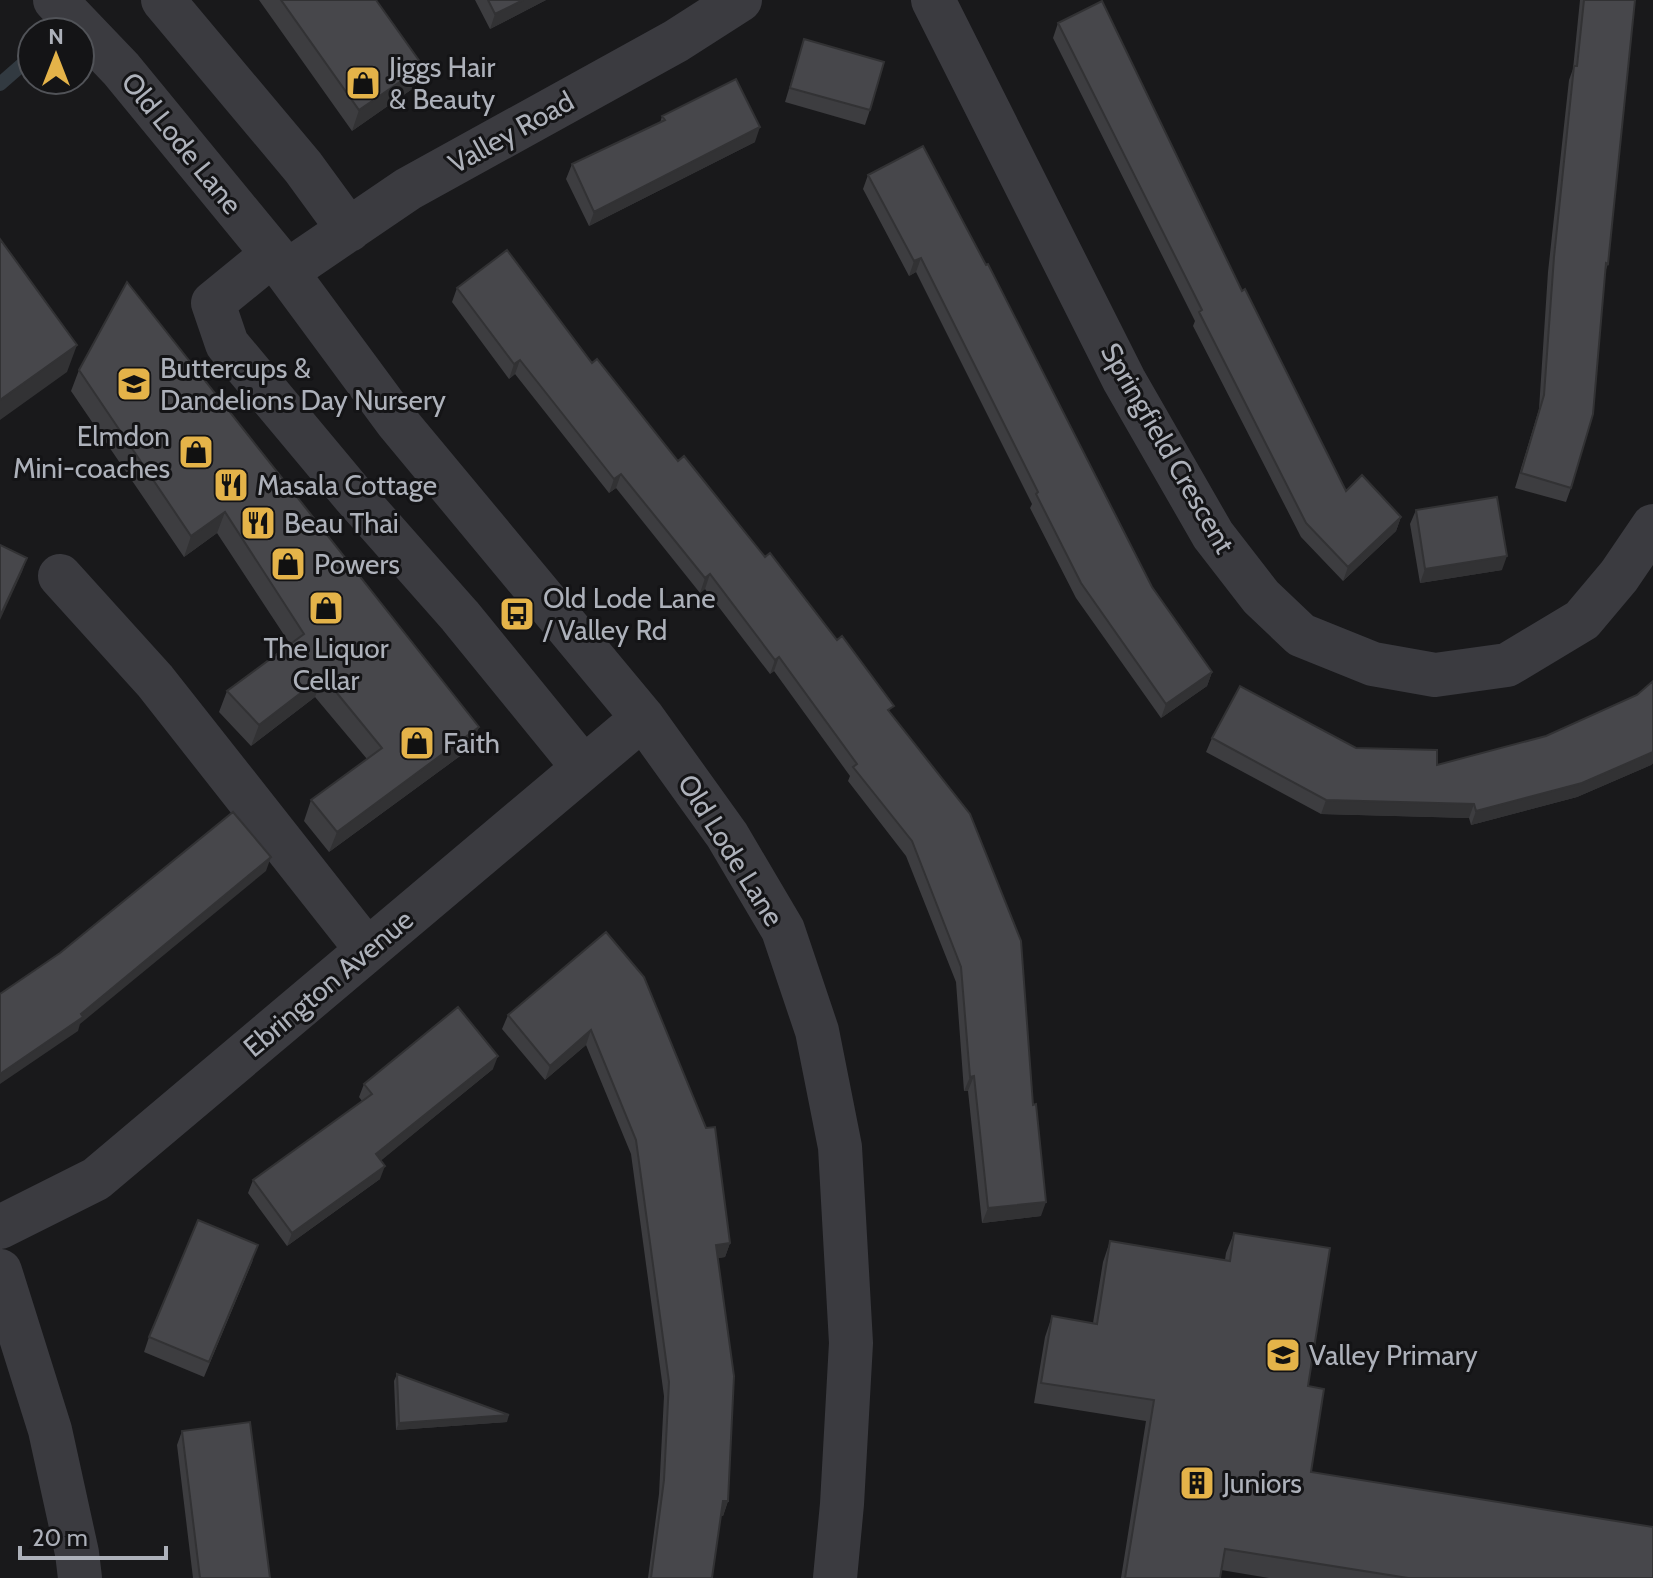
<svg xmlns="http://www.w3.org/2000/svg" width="1653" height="1578" font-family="Cabin,sans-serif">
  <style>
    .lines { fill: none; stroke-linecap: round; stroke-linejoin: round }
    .stream { stroke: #323a41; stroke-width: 14 }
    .minor { stroke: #3b3b40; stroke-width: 44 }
    .wall { fill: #3d3d40 }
    .shaded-wall { fill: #323234 }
    .building { fill: #47474b; stroke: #323234; stroke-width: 2 }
    .labels { text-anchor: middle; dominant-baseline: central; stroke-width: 6; stroke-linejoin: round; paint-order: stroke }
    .poi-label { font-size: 28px; fill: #adb1ba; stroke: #141416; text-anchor: start }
    .street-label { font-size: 28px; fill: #adb1ba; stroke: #141416 }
  </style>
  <rect width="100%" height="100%" fill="#19191b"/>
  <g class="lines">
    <!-- stream -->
    <path class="stream" d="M 0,84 L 32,56"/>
    <!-- minor -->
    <path class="minor" d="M 55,0 L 121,69 L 273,254 L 397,422 L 643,718 L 727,835 L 783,930 L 817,1031 L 840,1147 L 851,1343 L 842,1504 L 835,1578
      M 163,0 L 303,167 L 349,230
      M 933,0 L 1124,380 L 1213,535 L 1261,597 L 1301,635 L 1373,664 L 1435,675 L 1507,665 L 1582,620 L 1619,576 L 1653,526
      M 273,254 L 213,303 L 227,344 L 353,495 L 460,616 L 583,767
      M 286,272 L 408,189 L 676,41 L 740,0
      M 60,576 L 155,681 L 367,950
      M 0,1227 L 96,1179 L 643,718
      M 0,1271 L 50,1430 L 77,1553 L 80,1578"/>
  </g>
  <!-- wall -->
  <path class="wall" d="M 259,0 L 376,0 L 423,66 L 415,87 L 352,131 Z
    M 475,0 L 546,0 L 490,29 Z
    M 1580,0 L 1635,0 L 1608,264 L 1605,272 L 1571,488 L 1566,502 L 1515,488 L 1539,409 L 1548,272 L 1569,80 L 1573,69 Z
    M 1058,23 L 1242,291 L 1346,491 L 1401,517 L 1396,531 L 1343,581 L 1301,537 L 1193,326 L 1195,321 L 1053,38 Z
    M 804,39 L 870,110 L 865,125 L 785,102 Z
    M 662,116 L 755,142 L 589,226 L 566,179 L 572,164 L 660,123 Z
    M 868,175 L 1152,587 L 1212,672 L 1207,686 L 1161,718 L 1076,598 L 1030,508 L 1032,504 L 916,272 L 909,276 L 863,189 Z
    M 457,288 L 592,363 L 678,461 L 891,713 L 1041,1216 L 982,1223 L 968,1091 L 964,1091 L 956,982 L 906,856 L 848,781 L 850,776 L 774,671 L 770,674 L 705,589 L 700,593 L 616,488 L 609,493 L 515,374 L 509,379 L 452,302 Z
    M 79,370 L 471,748 L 329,852 L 304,821 L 311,800 L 367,759 L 315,697 L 251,746 L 219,712 L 227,691 L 290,644 L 217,533 L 184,557 L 71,391 Z
    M 1416,510 L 1502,570 L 1420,583 L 1410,524 Z
    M 1653,681 L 1653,763 L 1651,765 L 1577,797 L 1471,825 L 1469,818 L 1321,814 L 1206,752 L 1212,738 L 1356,748 L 1437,765 L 1546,736 L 1637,695 Z
    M 606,932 L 730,1243 L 725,1257 L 718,1258 L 728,1501 L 723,1516 L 721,1516 L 712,1578 L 648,1578 L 659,1494 L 664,1396 L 631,1154 L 586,1045 L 545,1080 L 502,1029 L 508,1015 Z
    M 493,1069 L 381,1160 L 380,1179 L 287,1246 L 248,1193 L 253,1180 L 362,1101 L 359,1097 L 364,1084 Z
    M 1234,1233 L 1308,1386 L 1311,1472 L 1653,1578 L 1269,1578 L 1221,1570 L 1220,1578 L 1121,1578 L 1146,1421 L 1034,1403 L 1045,1337 L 1052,1316 L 1093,1323 L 1103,1262 L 1110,1241 L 1225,1260 L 1226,1253 Z
    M 253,1260 L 204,1377 L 144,1352 L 149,1337 Z
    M 397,1374 L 507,1422 L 396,1430 L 394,1381 Z
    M 182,1431 L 270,1578 L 193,1578 L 177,1445 Z"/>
  <!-- shaded-wall -->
  <path class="shaded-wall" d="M 523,0 L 546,0 L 490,29 L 495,14 Z
    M 423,66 L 415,87 L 352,131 L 359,110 Z
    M 760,127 L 755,142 L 589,226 L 594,212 Z
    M 921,258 L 916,272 L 909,276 L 914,261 Z
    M 77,345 L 67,372 L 0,420 L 0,400 Z
    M 520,360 L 515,374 L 509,379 L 514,364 Z
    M 621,474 L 616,488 L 609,493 L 614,479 Z
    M 225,512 L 217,533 L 184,557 L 191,536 Z
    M 1401,517 L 1396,531 L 1343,581 L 1348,567 Z
    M 1507,556 L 1502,570 L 1420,583 L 1425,569 Z
    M 27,558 L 22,572 L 0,620 L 0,616 Z
    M 710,574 L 705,589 L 700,593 L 705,578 Z
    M 779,657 L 774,671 L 770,674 L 775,660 Z
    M 1212,672 L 1207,686 L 1161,718 L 1166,704 Z
    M 323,676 L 315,697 L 251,746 L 259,725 Z
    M 479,727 L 471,748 L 329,852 L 337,832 Z
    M 1653,752 L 1653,763 L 1651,765 L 1577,797 L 1471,825 L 1476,811 Z
    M 1326,800 L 1474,804 L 1469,818 L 1321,814 Z
    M 271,857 L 266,871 L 80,1024 L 78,1031 L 0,1084 L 0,1074 L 81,1014 Z
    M 591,1030 L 586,1045 L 545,1080 L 550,1066 Z
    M 498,1056 L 493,1069 L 372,1168 L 376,1154 Z
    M 974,1076 L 968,1091 L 964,1091 L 970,1077 Z
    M 385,1166 L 380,1179 L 287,1246 L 292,1233 Z
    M 1046,1202 L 1041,1216 L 982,1223 L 988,1208 Z
    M 730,1243 L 725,1257 L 711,1259 L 716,1245 Z
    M 509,1415 L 507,1422 L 396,1430 L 399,1423 Z
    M 723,1501 L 728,1501 L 723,1516 L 717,1515 Z"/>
  <!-- building -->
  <path class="building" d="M 281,0 L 376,0 L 423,66 L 359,110 Z
    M 488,0 L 523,0 L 495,14 Z
    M 1584,0 L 1635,0 L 1608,264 L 1606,263 L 1593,414 L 1571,488 L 1521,473 L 1544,395 L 1554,257 L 1574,66 L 1577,66 Z
    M 1102,1 L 1242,291 L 1245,289 L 1346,491 L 1362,475 L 1401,517 L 1348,567 L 1306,523 L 1199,312 L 1202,310 L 1058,23 Z
    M 804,39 L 884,62 L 870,110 L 790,88 Z
    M 736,79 L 760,127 L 594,212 L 572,164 L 665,120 L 662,116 Z
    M 923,146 L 986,265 L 988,264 L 1152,587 L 1212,672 L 1166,704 L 1081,583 L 1036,494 L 1038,492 L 921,258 L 914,261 L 868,175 Z
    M 0,239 L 77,345 L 0,400 Z
    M 507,250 L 592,363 L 597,359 L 678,461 L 684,456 L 765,557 L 770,553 L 837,640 L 842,636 L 894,706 L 888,710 L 970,814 L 1021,941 L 1033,1105 L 1036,1104 L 1046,1202 L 988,1208 L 974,1076 L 970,1077 L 961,967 L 912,841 L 853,767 L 857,764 L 779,657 L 775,660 L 710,574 L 705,578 L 621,474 L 614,479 L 520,360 L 514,364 L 457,288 Z
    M 127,282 L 479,727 L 337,832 L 311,800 L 382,748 L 323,676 L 259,725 L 227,691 L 304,634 L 225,512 L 191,536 L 79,370 Z
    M 1497,497 L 1507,556 L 1425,569 L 1416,510 Z
    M 0,545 L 27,558 L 0,616 Z
    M 1653,681 L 1653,752 L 1582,783 L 1476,811 L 1474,804 L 1326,800 L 1212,738 L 1240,686 L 1356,748 L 1437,750 L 1437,765 L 1546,736 L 1637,695 Z
    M 233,812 L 271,857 L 81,1014 L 83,1017 L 0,1074 L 0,994 L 60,953 Z
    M 606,932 L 644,977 L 706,1128 L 715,1127 L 730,1243 L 716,1245 L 734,1376 L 728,1501 L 723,1501 L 712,1578 L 651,1578 L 664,1480 L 669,1382 L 636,1140 L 591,1030 L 550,1066 L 508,1015 Z
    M 458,1007 L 498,1056 L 376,1154 L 385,1166 L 292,1233 L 253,1180 L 372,1094 L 364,1084 Z
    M 198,1220 L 258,1245 L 209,1362 L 149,1337 Z
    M 1234,1233 L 1330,1248 L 1308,1386 L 1324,1389 L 1311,1472 L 1653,1527 L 1653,1578 L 1408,1578 L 1225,1549 L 1220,1578 L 1125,1578 L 1154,1400 L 1041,1383 L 1052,1316 L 1097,1324 L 1110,1241 L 1230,1261 Z
    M 397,1374 L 509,1415 L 399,1423 Z
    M 250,1422 L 270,1578 L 200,1578 L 182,1431 Z"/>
  <!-- icons -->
  <defs>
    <symbol id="shop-square" viewBox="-11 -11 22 22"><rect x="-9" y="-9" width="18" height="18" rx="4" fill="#e4b349" stroke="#141416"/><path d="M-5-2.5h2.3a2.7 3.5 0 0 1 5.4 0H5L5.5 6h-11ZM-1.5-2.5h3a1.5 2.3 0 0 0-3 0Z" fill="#111"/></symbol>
    <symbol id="school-square" viewBox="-11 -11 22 22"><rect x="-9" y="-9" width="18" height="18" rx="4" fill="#e4b349" stroke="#141416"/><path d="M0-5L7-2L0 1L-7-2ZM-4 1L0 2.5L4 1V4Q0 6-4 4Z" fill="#111"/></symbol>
    <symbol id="restaurant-square" viewBox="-11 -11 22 22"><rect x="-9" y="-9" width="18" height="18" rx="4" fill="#e4b349" stroke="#141416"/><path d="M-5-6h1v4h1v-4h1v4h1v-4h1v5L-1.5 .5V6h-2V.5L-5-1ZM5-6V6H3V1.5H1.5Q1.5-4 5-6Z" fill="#111"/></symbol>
    <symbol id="bus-square" viewBox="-11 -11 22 22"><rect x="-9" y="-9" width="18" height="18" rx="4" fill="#e4b349" stroke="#141416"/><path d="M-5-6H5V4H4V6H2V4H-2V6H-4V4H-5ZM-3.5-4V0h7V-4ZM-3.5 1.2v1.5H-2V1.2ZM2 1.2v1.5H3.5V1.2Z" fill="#111"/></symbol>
    <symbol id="building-square" viewBox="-11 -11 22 22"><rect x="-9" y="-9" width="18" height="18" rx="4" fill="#e4b349" stroke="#141416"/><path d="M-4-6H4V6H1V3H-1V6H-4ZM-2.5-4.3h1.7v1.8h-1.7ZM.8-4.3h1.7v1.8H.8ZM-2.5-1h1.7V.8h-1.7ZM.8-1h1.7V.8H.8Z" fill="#111"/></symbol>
  </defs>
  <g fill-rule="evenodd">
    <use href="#shop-square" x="343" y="63" width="40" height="40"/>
    <use href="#school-square" x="114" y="364" width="40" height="40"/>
    <use href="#shop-square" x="176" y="432" width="40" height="40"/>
    <use href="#restaurant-square" x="211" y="465" width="40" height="40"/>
    <use href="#restaurant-square" x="238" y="503" width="40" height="40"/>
    <use href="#shop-square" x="268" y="544" width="40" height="40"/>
    <use href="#shop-square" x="306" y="588" width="40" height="40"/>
    <use href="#bus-square" x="497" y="594" width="40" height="40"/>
    <use href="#shop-square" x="397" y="723" width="40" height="40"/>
    <use href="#school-square" x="1263" y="1335" width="40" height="40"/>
    <use href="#building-square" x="1177" y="1463" width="40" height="40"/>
  </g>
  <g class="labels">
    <!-- poi labels -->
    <g class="poi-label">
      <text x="389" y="67">Jiggs Hair<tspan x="389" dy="32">&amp; Beauty</tspan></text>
      <text x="160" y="368">Buttercups &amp;<tspan x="160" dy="32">Dandelions Day Nursery</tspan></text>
      <text x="170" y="436" text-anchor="end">Elmdon<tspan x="170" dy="32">Mini-coaches</tspan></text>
      <text x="257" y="485">Masala Cottage</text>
      <text x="284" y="523">Beau Thai</text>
      <text x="314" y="564">Powers</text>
      <text x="543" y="598">Old Lode Lane<tspan x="543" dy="32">/ Valley Rd</tspan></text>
      <text x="326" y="648" text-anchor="middle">The Liquor<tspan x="326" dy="32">Cellar</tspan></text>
      <text x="443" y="743">Faith</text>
      <text x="1309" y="1355">Valley Primary</text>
      <text x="1223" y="1483">Juniors</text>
    </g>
    <!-- street labels -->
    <g class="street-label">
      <text transform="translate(511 132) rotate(-29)">Valley Road</text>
      <text transform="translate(182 143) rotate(51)">Old Lode Lane</text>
      <text transform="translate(1168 448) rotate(60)">Springfield Crescent</text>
      <text transform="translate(731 850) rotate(58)">Old Lode Lane</text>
      <text transform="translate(328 983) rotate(-40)">Ebrington Avenue</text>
    </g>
  </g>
  <!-- north arrow -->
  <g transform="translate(56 56)"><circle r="38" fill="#141416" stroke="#515358" stroke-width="2"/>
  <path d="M0-6L14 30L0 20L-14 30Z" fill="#e4b349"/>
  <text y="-12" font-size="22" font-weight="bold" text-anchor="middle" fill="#adb1ba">N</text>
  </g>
  <!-- scale -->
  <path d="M20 1546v12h146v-12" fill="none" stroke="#adb1ba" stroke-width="4"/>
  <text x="32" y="1546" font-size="24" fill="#adb1ba" stroke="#141416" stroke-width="6" paint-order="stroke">20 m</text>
</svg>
